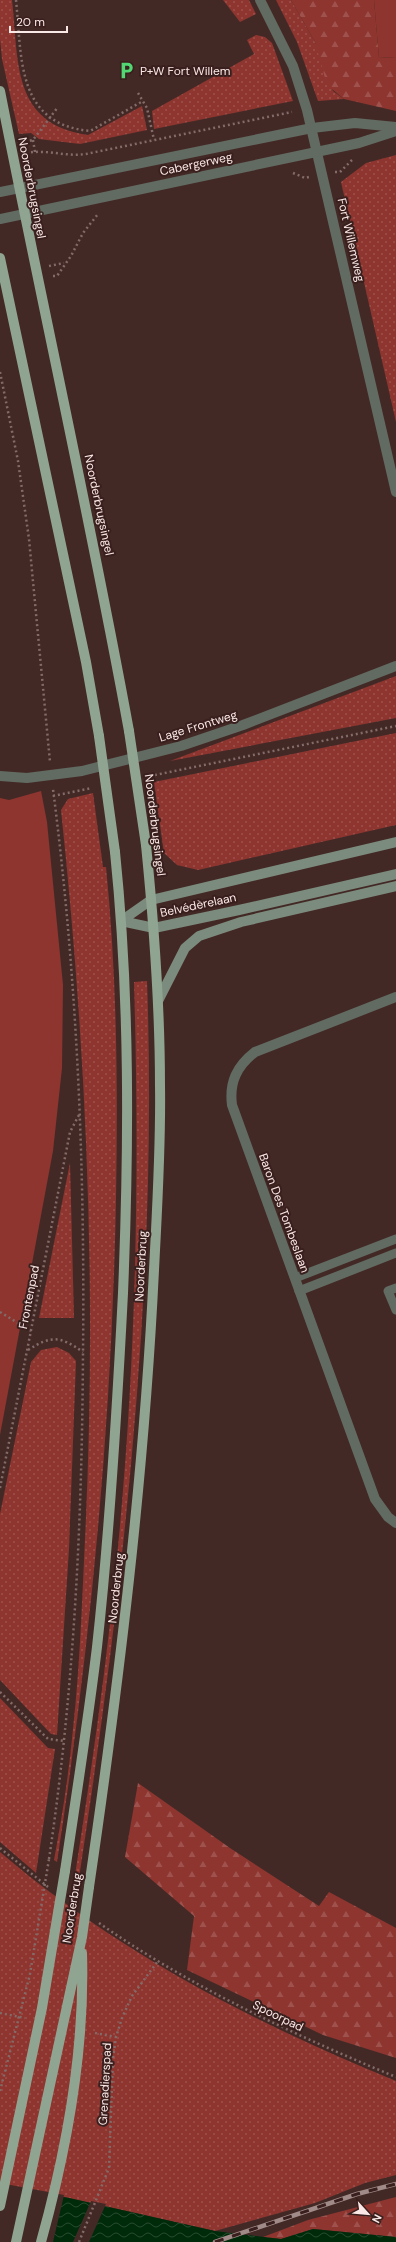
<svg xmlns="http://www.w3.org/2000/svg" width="396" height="2242" font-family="'DM Sans',sans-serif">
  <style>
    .grass { fill: url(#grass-dots) }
    .forest { fill: url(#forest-firs) }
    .park { fill: #8e352f }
    .water { fill: url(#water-waves) }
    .pier { fill: #432926 }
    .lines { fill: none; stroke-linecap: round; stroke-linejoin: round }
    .path { stroke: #826b68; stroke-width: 2.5; stroke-dasharray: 2 3; stroke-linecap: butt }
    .service { stroke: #616b62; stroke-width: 9 }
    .minor { stroke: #616b62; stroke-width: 10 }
    .tertiary { stroke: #616b62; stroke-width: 10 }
    .secondary { stroke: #7b8b7d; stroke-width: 10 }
    .primary { stroke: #90a492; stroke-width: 10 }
    .rail-casing { stroke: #a18b88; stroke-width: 4.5 }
    .rail { stroke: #391f1d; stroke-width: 3; stroke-dasharray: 9; stroke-linecap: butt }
    .path-bridge { stroke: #826b68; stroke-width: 2.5; stroke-dasharray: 2 3; stroke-linecap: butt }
    .primary-bridge { stroke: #90a492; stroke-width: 10 }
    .labels { text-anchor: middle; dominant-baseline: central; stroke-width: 4; stroke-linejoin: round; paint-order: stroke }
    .poi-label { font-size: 12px; fill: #fae8e6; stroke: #391f1d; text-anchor: start }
    .street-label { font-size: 12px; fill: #fae8e6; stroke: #391f1d }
  </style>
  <defs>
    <pattern id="grass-dots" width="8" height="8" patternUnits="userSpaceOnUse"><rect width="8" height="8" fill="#8e352f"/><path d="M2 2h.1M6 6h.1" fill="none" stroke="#9f524d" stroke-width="1.8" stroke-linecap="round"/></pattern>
    <pattern id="forest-firs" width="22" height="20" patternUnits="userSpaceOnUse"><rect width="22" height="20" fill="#8e352f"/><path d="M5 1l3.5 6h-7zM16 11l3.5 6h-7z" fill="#9f524d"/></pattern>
    <pattern id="water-waves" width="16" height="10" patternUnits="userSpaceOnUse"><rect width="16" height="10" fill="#002b0a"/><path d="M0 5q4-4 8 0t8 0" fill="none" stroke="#264a2e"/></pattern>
  </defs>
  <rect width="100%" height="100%" fill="#432926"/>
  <!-- grass -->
  <path class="grass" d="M 0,0 L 12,0 C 19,61 11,124 88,135 L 142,106 L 147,130 L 80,144 L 39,139 L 31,133 L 19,134 L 2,59 L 0,39 Z
    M 223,0 L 249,0 L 256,14 L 240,22 Z
    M 276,0 L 291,0 L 315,42 L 333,91 L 344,99 L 318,101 L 297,42 Z
    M 256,35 L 265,37 L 272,43 L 293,101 L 154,129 L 152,111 L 254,54 L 247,40 Z
    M 396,155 L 396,422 L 341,182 L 366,163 Z
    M 396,676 L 396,718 L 170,761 Z
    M 396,733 L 396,825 L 198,870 L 177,865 L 164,853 L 154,782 Z
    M 93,793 L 103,867 L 106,867 C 117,976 118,1088 116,1198 C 112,1421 91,1641 57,1862 L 54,1860 C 62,1817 69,1773 73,1729 C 80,1666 82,1602 85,1539 C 97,1292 87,1055 61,810 L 68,799 Z
    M 147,981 C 158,1279 124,1584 79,1878 L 75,1875 C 91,1773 106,1670 116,1567 C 136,1373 140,1177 134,982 Z
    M 70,1163 L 74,1318 L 39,1318 Z
    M 57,1347 L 69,1353 L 76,1361 L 69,1549 L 57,1735 L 51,1734 L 0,1680 L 0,1514 L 31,1362 L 41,1350 Z
    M 0,1698 L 48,1748 L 55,1749 L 36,1873 L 0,1842 Z
    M 0,1852 C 117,1952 254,2023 396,2081 L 396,2175 L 365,2183 L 315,2203 L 215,2231 L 69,2198 L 0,2185 Z"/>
  <!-- forest -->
  <path class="forest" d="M 291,0 L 374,0 L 379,58 L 396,57 L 396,111 L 344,99 L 327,85 L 315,42 Z
    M 138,1783 L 230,1848 L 319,1906 L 329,1892 L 396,1928 L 396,2058 L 323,2035 L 187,1970 L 194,1916 L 125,1857 Z
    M 396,2197 L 396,2237 L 313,2229 L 281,2239 L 263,2237 L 308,2220 Z"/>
  <!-- park -->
  <path class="park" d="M 374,0 L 396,0 L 396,57 L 379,58 Z
    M 41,791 L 47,822 L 63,985 L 62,1068 L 53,1151 L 0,1435 L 0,798 L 9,800 Z"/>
  <!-- water -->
  <path class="water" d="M 0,2185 L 69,2198 L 215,2231 L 281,2239 L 313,2229 L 396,2237 L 396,2242 L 0,2242 Z"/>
  <!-- pier -->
  <path class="pier" d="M 0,2183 L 64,2195 L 53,2242 L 0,2242 Z
    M 91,2201 L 106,2204 L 89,2242 L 73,2242 Z"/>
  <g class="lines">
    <!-- path -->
    <path class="path" d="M 16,0 C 22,58 16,124 90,131 L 143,101
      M 138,93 L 147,108 L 154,140
      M 33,140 L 35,152
      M 25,142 L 33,140 L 58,107
      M 26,153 C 47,149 65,157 86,154 L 292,112
      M 335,172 L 340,172 L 352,160
      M 293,173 L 305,178 L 309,177
      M 49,266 L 64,263
      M 53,276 L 57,276 L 71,256 L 83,233 L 98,214
      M 0,372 L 18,461 L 29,539 L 50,762
      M 150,776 L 396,726
      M 53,796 L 92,788
      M 0,1312 L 31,1331
      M 28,1350 C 52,1335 60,1336 83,1352
      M 0,1488 L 70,1132 L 80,1113
      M 0,1692 L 48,1739 L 65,1741
      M 0,1848 L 48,1887
      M 49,1859 C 74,1691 82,1523 83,1354 C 85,1165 77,976 53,789
      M 99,1923 C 191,1987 292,2034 396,2077
      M 0,2013 L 25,2018
      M 95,2033 L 116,2037
      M 79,2242 L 109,2168 L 113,2058 L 116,2037 L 122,2018 L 132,1996 L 158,1961"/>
    <!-- service -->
    <path class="service" d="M 295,1278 L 396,1239
      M 396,1288 L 388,1291 L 396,1310
      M 299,1291 L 396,1253"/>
    <!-- minor -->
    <path class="minor" d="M 260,0 L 293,66 L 307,110 L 396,492
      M 0,776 L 27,778 L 82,771 L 181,746 L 243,725 L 396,666
      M 396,997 L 255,1052 C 237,1066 229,1082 232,1105 L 375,1499 L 388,1517 L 396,1523"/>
    <!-- tertiary -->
    <path class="tertiary" d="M 0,192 L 312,128 L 355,123 L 396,127
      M 0,219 L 359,143 L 396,131"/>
    <!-- secondary -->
    <path class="secondary" d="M 121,921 L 151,900 L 396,842
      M 121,921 L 154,928 L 239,910 L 396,874
      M 158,1001 L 185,948 L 199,936 L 241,922 L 396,886"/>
    <!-- primary -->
    <path class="primary" d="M 0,91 C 42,305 90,517 129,731
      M 0,258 L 86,662 L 99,736
      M 65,1871 C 76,1797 88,1722 97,1647 C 110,1530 117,1411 123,1293 C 129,1146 130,998 115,852
      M 89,1887 C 119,1682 144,1477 154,1270 C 157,1209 161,1148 160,1086 C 160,1006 154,925 146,845"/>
    <defs>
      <path id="rail" d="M 215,2242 L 357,2194 L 396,2184"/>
    </defs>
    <!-- rail casing -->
    <use href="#rail" class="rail-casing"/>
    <!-- rail -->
    <use href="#rail" class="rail"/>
    <!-- path-bridge -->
    <path class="path-bridge" d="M 0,2091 L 30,1974 L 49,1859"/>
    <!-- primary-bridge -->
    <path class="primary-bridge" d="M 129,731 L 146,845
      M 99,736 L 115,852
      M 0,2206 L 42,2008 L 65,1871
      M 16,2242 L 82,1937 L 89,1887
      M 41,2242 C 67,2149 85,2049 82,1953"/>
  </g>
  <!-- icons -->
  <defs>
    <symbol id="parking-bare" viewBox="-9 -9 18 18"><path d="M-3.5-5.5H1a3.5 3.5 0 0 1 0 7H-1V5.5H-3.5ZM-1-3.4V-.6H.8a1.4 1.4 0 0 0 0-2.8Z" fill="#52d673" stroke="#391f1d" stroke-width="2.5" paint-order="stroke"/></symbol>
  </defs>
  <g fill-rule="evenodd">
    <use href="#parking-bare" x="114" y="58" width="25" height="25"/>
  </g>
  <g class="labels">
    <!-- poi labels -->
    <g class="poi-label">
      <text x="140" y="71">P+W Fort Willem</text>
    </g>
    <!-- street labels -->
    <g class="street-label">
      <text transform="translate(196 164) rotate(-12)">Cabergerweg</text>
      <text transform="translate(32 188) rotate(79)">Noorderbrugsingel</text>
      <text transform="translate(351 240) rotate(77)">Fort Willemweg</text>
      <text transform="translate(99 505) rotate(78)">Noorderbrugsingel</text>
      <text transform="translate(198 726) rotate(-17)">Lage Frontweg</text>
      <text transform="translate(155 825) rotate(83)">Noorderbrugsingel</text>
      <text transform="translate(198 905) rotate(-12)">Belvédèrelaan</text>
      <text transform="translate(284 1213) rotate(70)">Baron Des Tombeslaan</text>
      <text transform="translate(141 1266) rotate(-87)">Noorderbrug</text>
      <text transform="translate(29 1297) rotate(-79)">Frontenpad</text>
      <text transform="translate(116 1588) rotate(-84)">Noorderbrug</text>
      <text transform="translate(72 1908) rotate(-81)">Noorderbrug</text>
      <text transform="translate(278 2016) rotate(26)">Spoorpad</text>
      <text transform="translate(105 2084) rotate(-87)">Grenadierspad</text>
    </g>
  </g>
  <!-- north arrow -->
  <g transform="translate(368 2214) rotate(117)" stroke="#391f1d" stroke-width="3" paint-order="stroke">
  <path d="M0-3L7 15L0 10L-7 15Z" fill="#fae8e6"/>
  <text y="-6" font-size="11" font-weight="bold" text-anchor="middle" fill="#fae8e6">N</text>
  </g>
  <!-- scale -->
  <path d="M10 26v6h57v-6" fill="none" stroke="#fae8e6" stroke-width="2"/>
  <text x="16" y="26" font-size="12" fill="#fae8e6" stroke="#391f1d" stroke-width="3" paint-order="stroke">20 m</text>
</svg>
